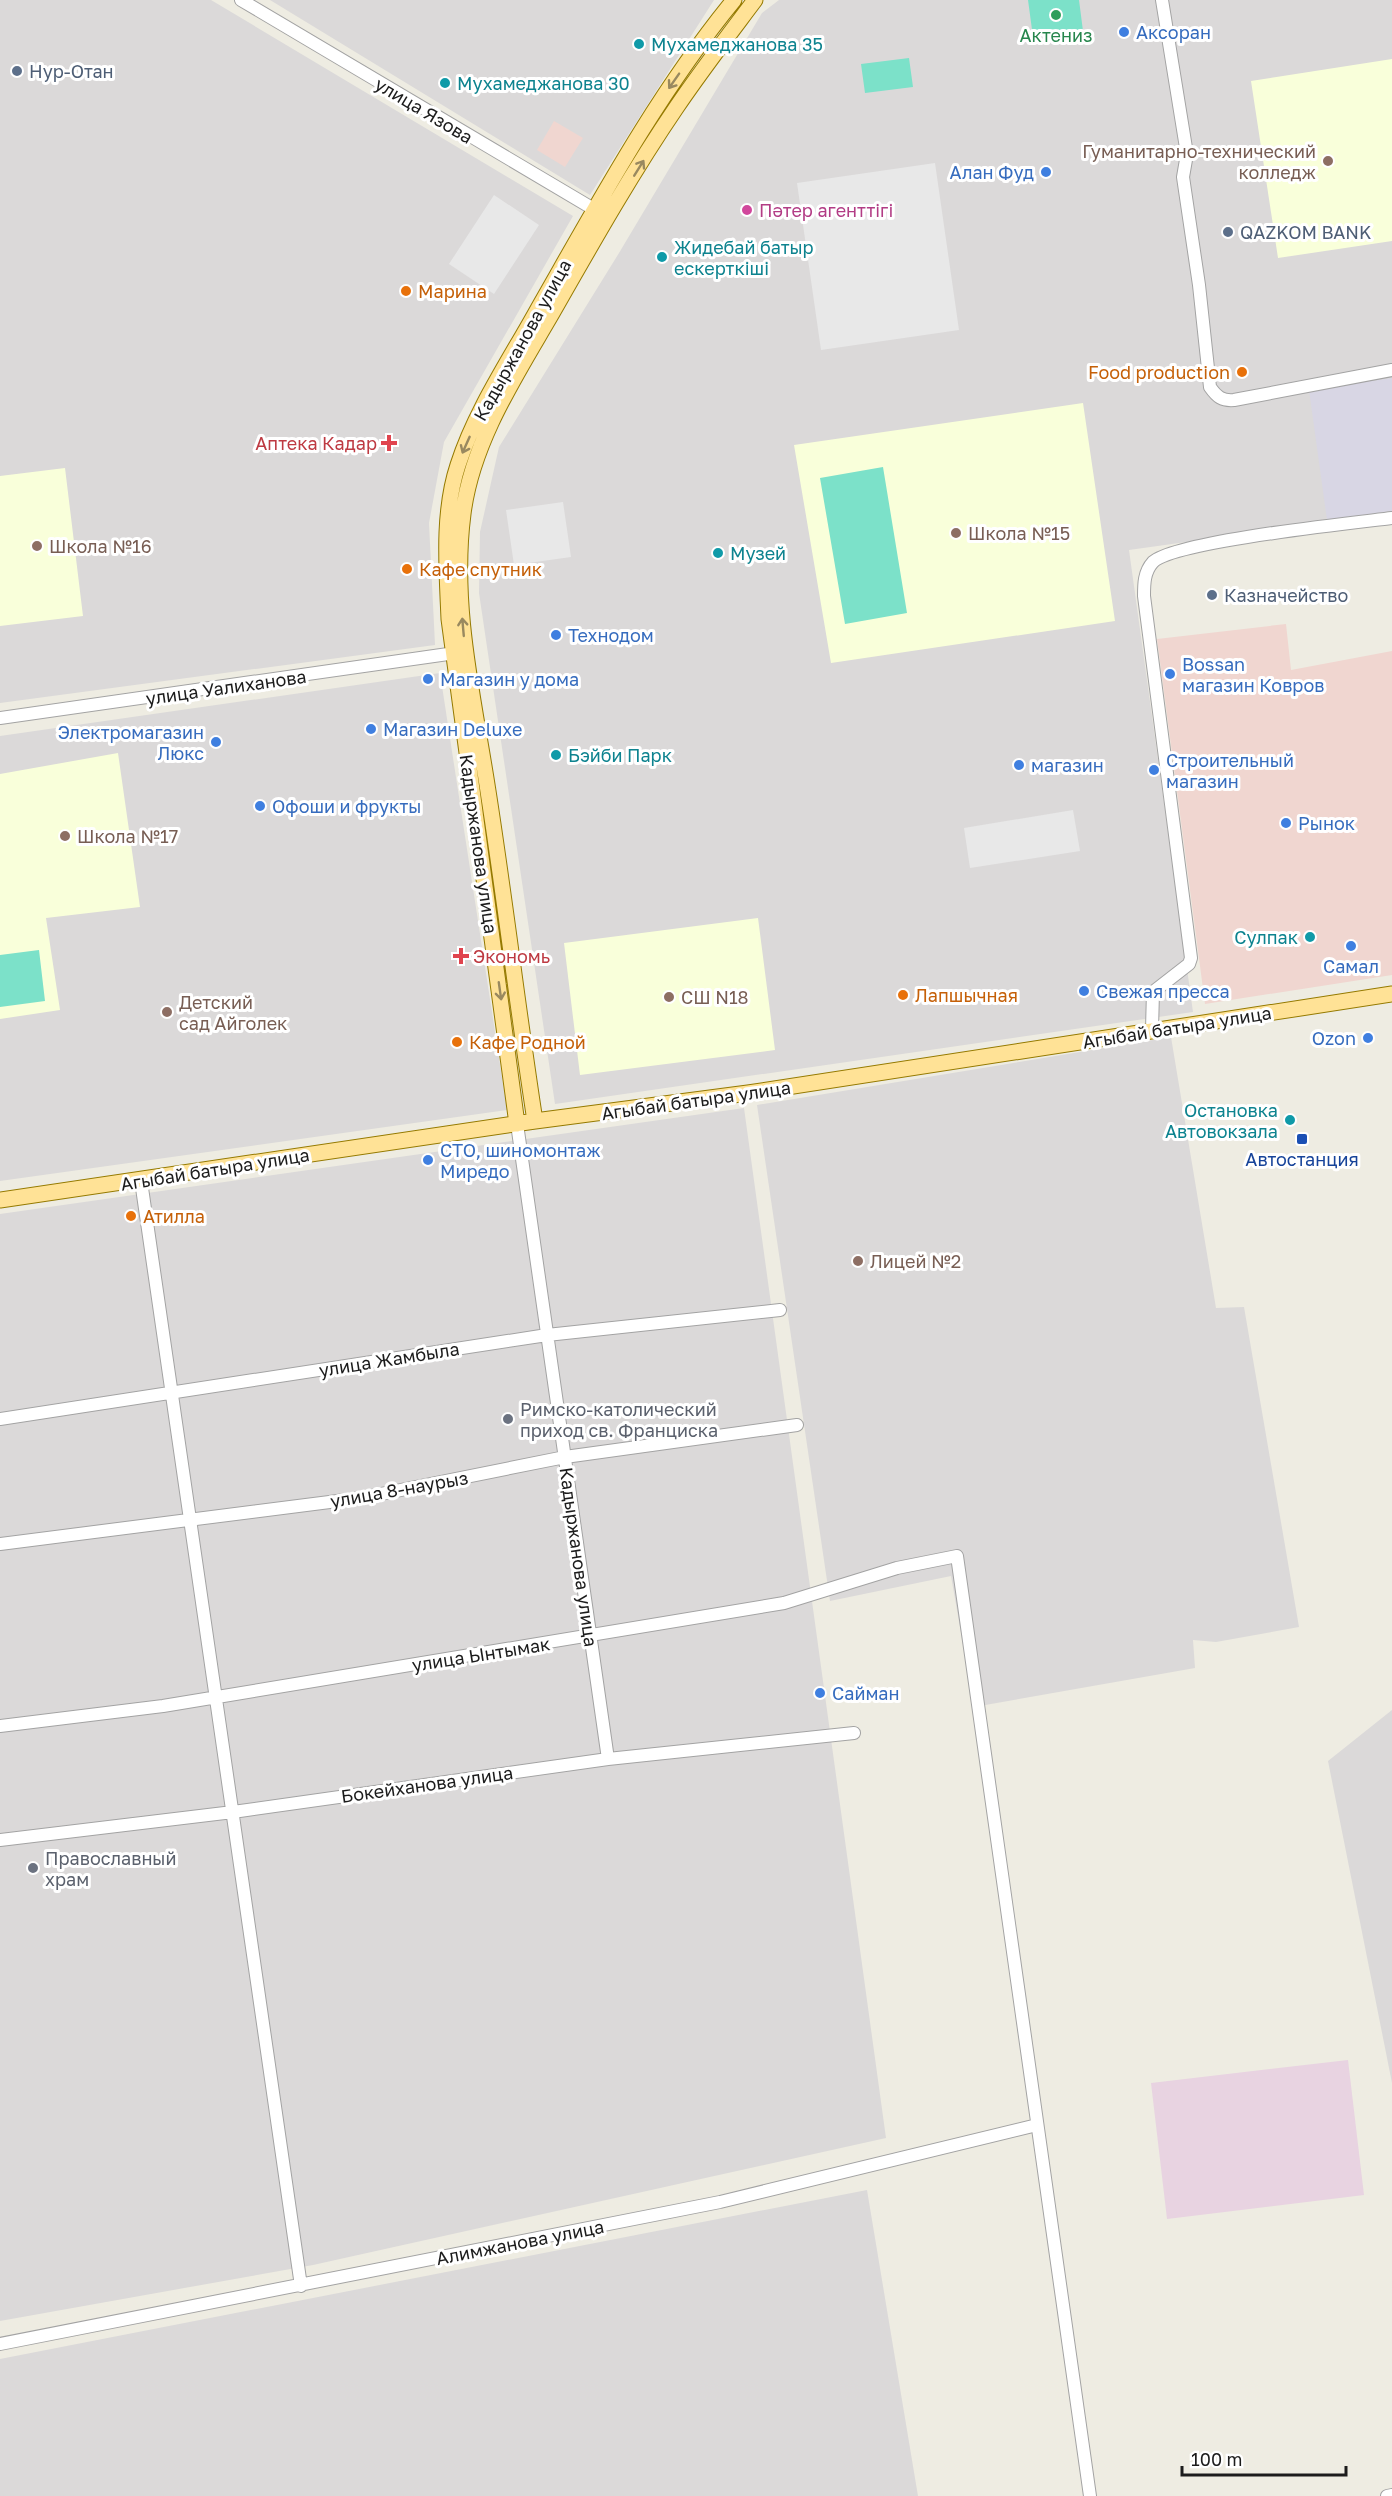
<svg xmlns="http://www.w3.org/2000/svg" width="1392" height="2496" font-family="'Golos Text',sans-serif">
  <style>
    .residential { fill: #dbd9d9 }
    .commercial { fill: #f0d6d0 }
    .industrial { fill: #e8d3e1 }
    .education { fill: #f9ffda }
    .pitch { fill: #7ce1c9 }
    .parking { fill: #e8e8e8 }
    .plaza { fill: #d8d6e4 }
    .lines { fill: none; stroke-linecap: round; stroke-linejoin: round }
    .minor-casing { stroke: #a3a3a3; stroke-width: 14 }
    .major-casing { stroke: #957a00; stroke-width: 17 }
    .minor { stroke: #fff; stroke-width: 12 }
    .major { stroke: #ffe296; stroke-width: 15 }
    .oneway { stroke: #99895f }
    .leisure-dot { fill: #2e9e5b; stroke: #fff; stroke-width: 2 }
    .shop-dot { fill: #3f7fe0; stroke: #fff; stroke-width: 2 }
    .culture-dot { fill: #0f9aa8; stroke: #fff; stroke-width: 2 }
    .service-dot { fill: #5c6f8a; stroke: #fff; stroke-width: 2 }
    .education-dot { fill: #8d6e63; stroke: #fff; stroke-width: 2 }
    .hotel-dot { fill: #d1479c; stroke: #fff; stroke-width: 2 }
    .food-dot { fill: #e8710a; stroke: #fff; stroke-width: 2 }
    .health-dot { fill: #e0444e; stroke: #fff; stroke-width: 2 }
    .transit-dot { fill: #1a4fb4; stroke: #fff; stroke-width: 2 }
    .worship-dot { fill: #6b7280; stroke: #fff; stroke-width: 2 }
    .labels { text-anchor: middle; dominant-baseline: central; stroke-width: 6; stroke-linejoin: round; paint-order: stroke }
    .shop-label { font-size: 18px; fill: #366cbe; stroke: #fff; text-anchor: start }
    .leisure-label { font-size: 18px; fill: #27864d; stroke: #fff }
    .culture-label { font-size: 18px; fill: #0d838f; stroke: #fff; text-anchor: start }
    .service-label { font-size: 18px; fill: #4e5e75; stroke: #fff; text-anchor: start }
    .street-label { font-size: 18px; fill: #1c1c1c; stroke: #fff }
    .education-label { font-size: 18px; fill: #785e54; stroke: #fff; text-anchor: start }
    .hotel-label { font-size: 18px; fill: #b23c85; stroke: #fff; text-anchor: start }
    .food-label { font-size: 18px; fill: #c56008; stroke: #fff; text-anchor: start }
    .health-label { font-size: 18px; fill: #be3a42; stroke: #fff; text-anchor: end }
    .transit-label { font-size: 18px; fill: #164399; stroke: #fff }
    .worship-label { font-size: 18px; fill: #5b616d; stroke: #fff; text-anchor: start }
  </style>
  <rect width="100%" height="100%" fill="#eeece2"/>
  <!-- residential -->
  <path class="residential" d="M 0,0 L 211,0 L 573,216 L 444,442 L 429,523 L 435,645 L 0,703 Z
    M 270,0 L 714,0 L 590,195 Z
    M 779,0 L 1392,0 L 1392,513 L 1129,550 L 1193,1012 L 555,1104 L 479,593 L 480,532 L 499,447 L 619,253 L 762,13 Z
    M 440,673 L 507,1110 L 0,1181 L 0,736 Z
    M 1171,1037 L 1216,1308 L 1244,1307 L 1299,1627 L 1216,1642 L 1193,1640 L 1195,1668 L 974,1707 L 951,1576 L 830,1601 L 757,1105 Z
    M 744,1108 L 886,2138 L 313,2265 L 0,2321 L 0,1214 Z
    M 1392,1710 L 1392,2083 L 1328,1761 Z
    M 867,2190 L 918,2496 L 0,2496 L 0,2359 Z"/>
  <!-- commercial -->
  <path class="commercial" d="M 554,121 L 583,138 L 565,167 L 537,150 Z
    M 1286,624 L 1291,670 L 1392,651 L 1392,975 L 1205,1004 L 1157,639 Z"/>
  <!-- industrial -->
  <path class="industrial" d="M 1348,2060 L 1364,2195 L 1167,2219 L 1151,2083 Z"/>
  <!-- education -->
  <path class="education" d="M 1392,59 L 1392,241 L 1278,258 L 1251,81 Z
    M 1083,403 L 1115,621 L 831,663 L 794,445 Z
    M 65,468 L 83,616 L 0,626 L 0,476 Z
    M 118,753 L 140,907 L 46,918 L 60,1010 L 0,1019 L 0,774 Z
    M 758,918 L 775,1050 L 580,1075 L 564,943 Z"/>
  <!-- pitch -->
  <path class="pitch" d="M 1028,0 L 1079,0 L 1083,31 L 1033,37 Z
    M 909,58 L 913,87 L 865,93 L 861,64 Z
    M 883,467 L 907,613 L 845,624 L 820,478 Z
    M 39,950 L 45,1001 L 0,1007 L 0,955 Z"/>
  <!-- parking -->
  <path class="parking" d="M 935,163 L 959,330 L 821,350 L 797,183 Z
    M 494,195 L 539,225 L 494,294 L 449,264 Z
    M 563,502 L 571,557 L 514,565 L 506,510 Z
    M 1073,810 L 1080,851 L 970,868 L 964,828 Z"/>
  <!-- plaza -->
  <path class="plaza" d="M 1392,378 L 1392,511 L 1327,520 L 1309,390 Z"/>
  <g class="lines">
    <defs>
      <path id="minor" d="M 241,0 L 602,214
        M 1162,0 L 1187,154 L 1183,177 L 1199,285 L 1210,387 C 1217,397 1222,401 1234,400 L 1392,370
        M 0,718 L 462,652
        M 1152,1029 L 1153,992 L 1189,964 L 1191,958 L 1144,596 C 1144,584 1144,572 1153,562 C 1176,541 1352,523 1392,518
        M 517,1124 L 608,1759
        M 141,1181 L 301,2286
        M 0,1419 L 547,1335 L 780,1310
        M 0,1544 L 361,1498 L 565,1457 L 797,1425
        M 0,1726 L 163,1706 L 784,1603 L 897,1568 L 957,1556 L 1090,2496
        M 0,1840 L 233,1812 L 608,1759 L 854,1733
        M 0,2344 L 720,2202 L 1037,2125
        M 1387,2496 L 1392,2495"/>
      <path id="major" d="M 535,1121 C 518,1011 505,900 488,791 C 474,699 451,607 463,514 C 472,442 515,377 551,315 C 591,245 631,174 676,108 C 701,71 728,36 755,0
        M 517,1124 L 449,619 C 447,569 442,513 458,465 C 476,409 511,358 539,307 C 599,202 657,94 734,0
        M 0,1200 L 535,1121 L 748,1093 L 1392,994"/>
    </defs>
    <!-- minor casing -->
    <use href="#minor" class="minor-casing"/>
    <!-- major casing -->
    <use href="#major" class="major-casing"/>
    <!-- minor -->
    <use href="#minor" class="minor"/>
    <!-- major -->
    <use href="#major" class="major"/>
  </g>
  <!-- one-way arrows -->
  <defs><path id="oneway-shaft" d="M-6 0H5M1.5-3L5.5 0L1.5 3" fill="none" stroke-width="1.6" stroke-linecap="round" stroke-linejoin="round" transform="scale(1.5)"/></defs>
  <g class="oneway">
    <use href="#oneway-shaft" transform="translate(674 81) rotate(125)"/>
    <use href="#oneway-shaft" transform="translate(639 168) rotate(-58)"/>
    <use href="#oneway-shaft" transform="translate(466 445) rotate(114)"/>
    <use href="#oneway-shaft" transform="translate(463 627) rotate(-95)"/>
    <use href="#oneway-shaft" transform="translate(500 991) rotate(82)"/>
  </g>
  <!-- markers -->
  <circle class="leisure-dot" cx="1056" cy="15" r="6"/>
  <g class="shop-dot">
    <circle cx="1124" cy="32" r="6"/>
    <circle cx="1046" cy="172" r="6"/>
    <circle cx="556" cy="635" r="6"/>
    <circle cx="1170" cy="674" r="6"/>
    <circle cx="428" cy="679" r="6"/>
    <circle cx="371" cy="729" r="6"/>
    <circle cx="216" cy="742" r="6"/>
    <circle cx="1019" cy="765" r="6"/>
    <circle cx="1154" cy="770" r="6"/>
    <circle cx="260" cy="806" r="6"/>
    <circle cx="1286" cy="823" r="6"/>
    <circle cx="1351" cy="946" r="6"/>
    <circle cx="1084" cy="991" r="6"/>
    <circle cx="1368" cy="1038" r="6"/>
    <circle cx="428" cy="1160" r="6"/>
    <circle cx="820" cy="1693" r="6"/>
  </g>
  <g class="culture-dot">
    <circle cx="639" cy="44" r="6"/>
    <circle cx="445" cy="83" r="6"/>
    <circle cx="662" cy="257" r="6"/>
    <circle cx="718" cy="553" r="6"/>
    <circle cx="556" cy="755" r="6"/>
    <circle cx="1310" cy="937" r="6"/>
    <circle cx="1290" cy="1120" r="6"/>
  </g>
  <g class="service-dot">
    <circle cx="17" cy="71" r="6"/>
    <circle cx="1228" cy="232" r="6"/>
    <circle cx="1212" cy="595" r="6"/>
  </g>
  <g class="education-dot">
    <circle cx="1328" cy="161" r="6"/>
    <circle cx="956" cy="533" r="6"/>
    <circle cx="37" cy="546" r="6"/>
    <circle cx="65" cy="836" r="6"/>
    <circle cx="669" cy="997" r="6"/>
    <circle cx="167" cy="1012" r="6"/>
    <circle cx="858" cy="1261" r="6"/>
  </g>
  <circle class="hotel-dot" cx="747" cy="210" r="6"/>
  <g class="food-dot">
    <circle cx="406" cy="291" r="6"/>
    <circle cx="1242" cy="372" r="6"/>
    <circle cx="407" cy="569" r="6"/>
    <circle cx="903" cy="995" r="6"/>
    <circle cx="457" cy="1042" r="6"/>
    <circle cx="131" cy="1216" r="6"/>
  </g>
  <g class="health-dot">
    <path d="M386 434h6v6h6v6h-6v6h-6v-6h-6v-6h6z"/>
    <path d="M458 947h6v6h6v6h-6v6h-6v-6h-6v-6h6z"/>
  </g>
  <rect class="transit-dot" x="1296" y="1133" width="12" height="12" rx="3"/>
  <g class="worship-dot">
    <circle cx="508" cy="1419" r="6"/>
    <circle cx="33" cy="1868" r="6"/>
  </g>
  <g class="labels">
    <!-- shop labels -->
    <g class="shop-label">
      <text x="1136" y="32">Аксоран</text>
      <text x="1034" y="172" text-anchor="end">Алан Фуд</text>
      <text x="568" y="635">Технодом</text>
      <text x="1182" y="664">Bossan<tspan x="1182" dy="21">магазин Ковров</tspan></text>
      <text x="440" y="679">Магазин у дома</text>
      <text x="383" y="729">Магазин Deluxe</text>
      <text x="204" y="732" text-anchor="end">Электромагазин<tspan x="204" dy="21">Люкс</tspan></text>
      <text x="1166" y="760">Строительный<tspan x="1166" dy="21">магазин</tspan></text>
      <text x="1031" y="765">магазин</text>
      <text x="272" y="806">Офоши и фрукты</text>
      <text x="1298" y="823">Рынок</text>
      <text x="1351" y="966" text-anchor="middle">Самал</text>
      <text x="1096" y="991">Свежая пресса</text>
      <text x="1356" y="1038" text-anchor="end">Ozon</text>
      <text x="440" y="1150">СТО, шиномонтаж<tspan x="440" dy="21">Миредо</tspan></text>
      <text x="832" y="1693">Сайман</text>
    </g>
    <!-- leisure labels -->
    <g class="leisure-label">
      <text x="1056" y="35">Актениз</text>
    </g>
    <!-- culture labels -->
    <g class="culture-label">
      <text x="651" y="44">Мухамеджанова 35</text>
      <text x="457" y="83">Мухамеджанова 30</text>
      <text x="674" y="247">Жидебай батыр<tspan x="674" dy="21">ескерткіші</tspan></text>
      <text x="730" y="553">Музей</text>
      <text x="568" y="755">Бэйби Парк</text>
      <text x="1298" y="937" text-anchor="end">Сулпак</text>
      <text x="1278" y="1110" text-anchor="end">Остановка<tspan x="1278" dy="21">Автовокзала</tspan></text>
    </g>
    <!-- service labels -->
    <g class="service-label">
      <text x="29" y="71">Нур-Отан</text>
      <text x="1240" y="232">QAZKOM BANK</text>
      <text x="1224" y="595">Казначейство</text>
    </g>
    <!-- street labels -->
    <g class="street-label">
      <text transform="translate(424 110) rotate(31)">улица Язова</text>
      <text transform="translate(522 340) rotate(-61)">Кадыржанова улица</text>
      <text transform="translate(226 687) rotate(-8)">улица Уалиханова</text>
      <text transform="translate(479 844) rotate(82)">Кадыржанова улица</text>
      <text transform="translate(1177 1027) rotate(-9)">Агыбай батыра улица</text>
      <text transform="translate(696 1100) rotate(-8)">Агыбай батыра улица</text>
      <text transform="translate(215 1169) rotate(-9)">Агыбай батыра улица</text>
      <text transform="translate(389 1359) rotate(-9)">улица Жамбыла</text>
      <text transform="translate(399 1489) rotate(-10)">улица 8-наурыз</text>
      <text transform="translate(579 1557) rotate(82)">Кадыржанова улица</text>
      <text transform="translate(481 1654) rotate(-9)">улица Ынтымак</text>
      <text transform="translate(427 1784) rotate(-8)">Бокейханова улица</text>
      <text transform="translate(520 2242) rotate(-11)">Алимжанова улица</text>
    </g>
    <!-- education labels -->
    <g class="education-label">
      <text x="1316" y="151" text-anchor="end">Гуманитарно-технический<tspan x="1316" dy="21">колледж</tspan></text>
      <text x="968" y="533">Школа №15</text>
      <text x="49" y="546">Школа №16</text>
      <text x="77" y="836">Школа №17</text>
      <text x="681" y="997">СШ N18</text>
      <text x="179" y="1002">Детский<tspan x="179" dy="21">сад Айголек</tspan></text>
      <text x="870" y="1261">Лицей №2</text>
    </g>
    <!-- hotel labels -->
    <g class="hotel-label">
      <text x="759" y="210">Пәтер агенттігі</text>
    </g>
    <!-- food labels -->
    <g class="food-label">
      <text x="418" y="291">Марина</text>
      <text x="1230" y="372" text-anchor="end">Food production</text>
      <text x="419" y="569">Кафе спутник</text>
      <text x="915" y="995">Лапшычная</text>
      <text x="469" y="1042">Кафе Родной</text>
      <text x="143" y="1216">Атилла</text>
    </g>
    <!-- health labels -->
    <g class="health-label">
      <text x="377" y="443">Аптека Кадар</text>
      <text x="473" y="956" text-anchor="start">Экономь</text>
    </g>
    <!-- transit labels -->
    <g class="transit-label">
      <text x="1302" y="1159">Автостанция</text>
    </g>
    <!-- worship labels -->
    <g class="worship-label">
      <text x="520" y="1409">Римско-католический<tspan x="520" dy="21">приход св. Франциска</tspan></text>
      <text x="45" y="1858">Православный<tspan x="45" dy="21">храм</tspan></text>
    </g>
  </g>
  <!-- scale -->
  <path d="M1182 2466v9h164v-9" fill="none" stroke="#1c1c1c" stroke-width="3"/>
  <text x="1191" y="2466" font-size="18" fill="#1c1c1c" stroke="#ffffff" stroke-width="4.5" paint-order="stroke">100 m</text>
</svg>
